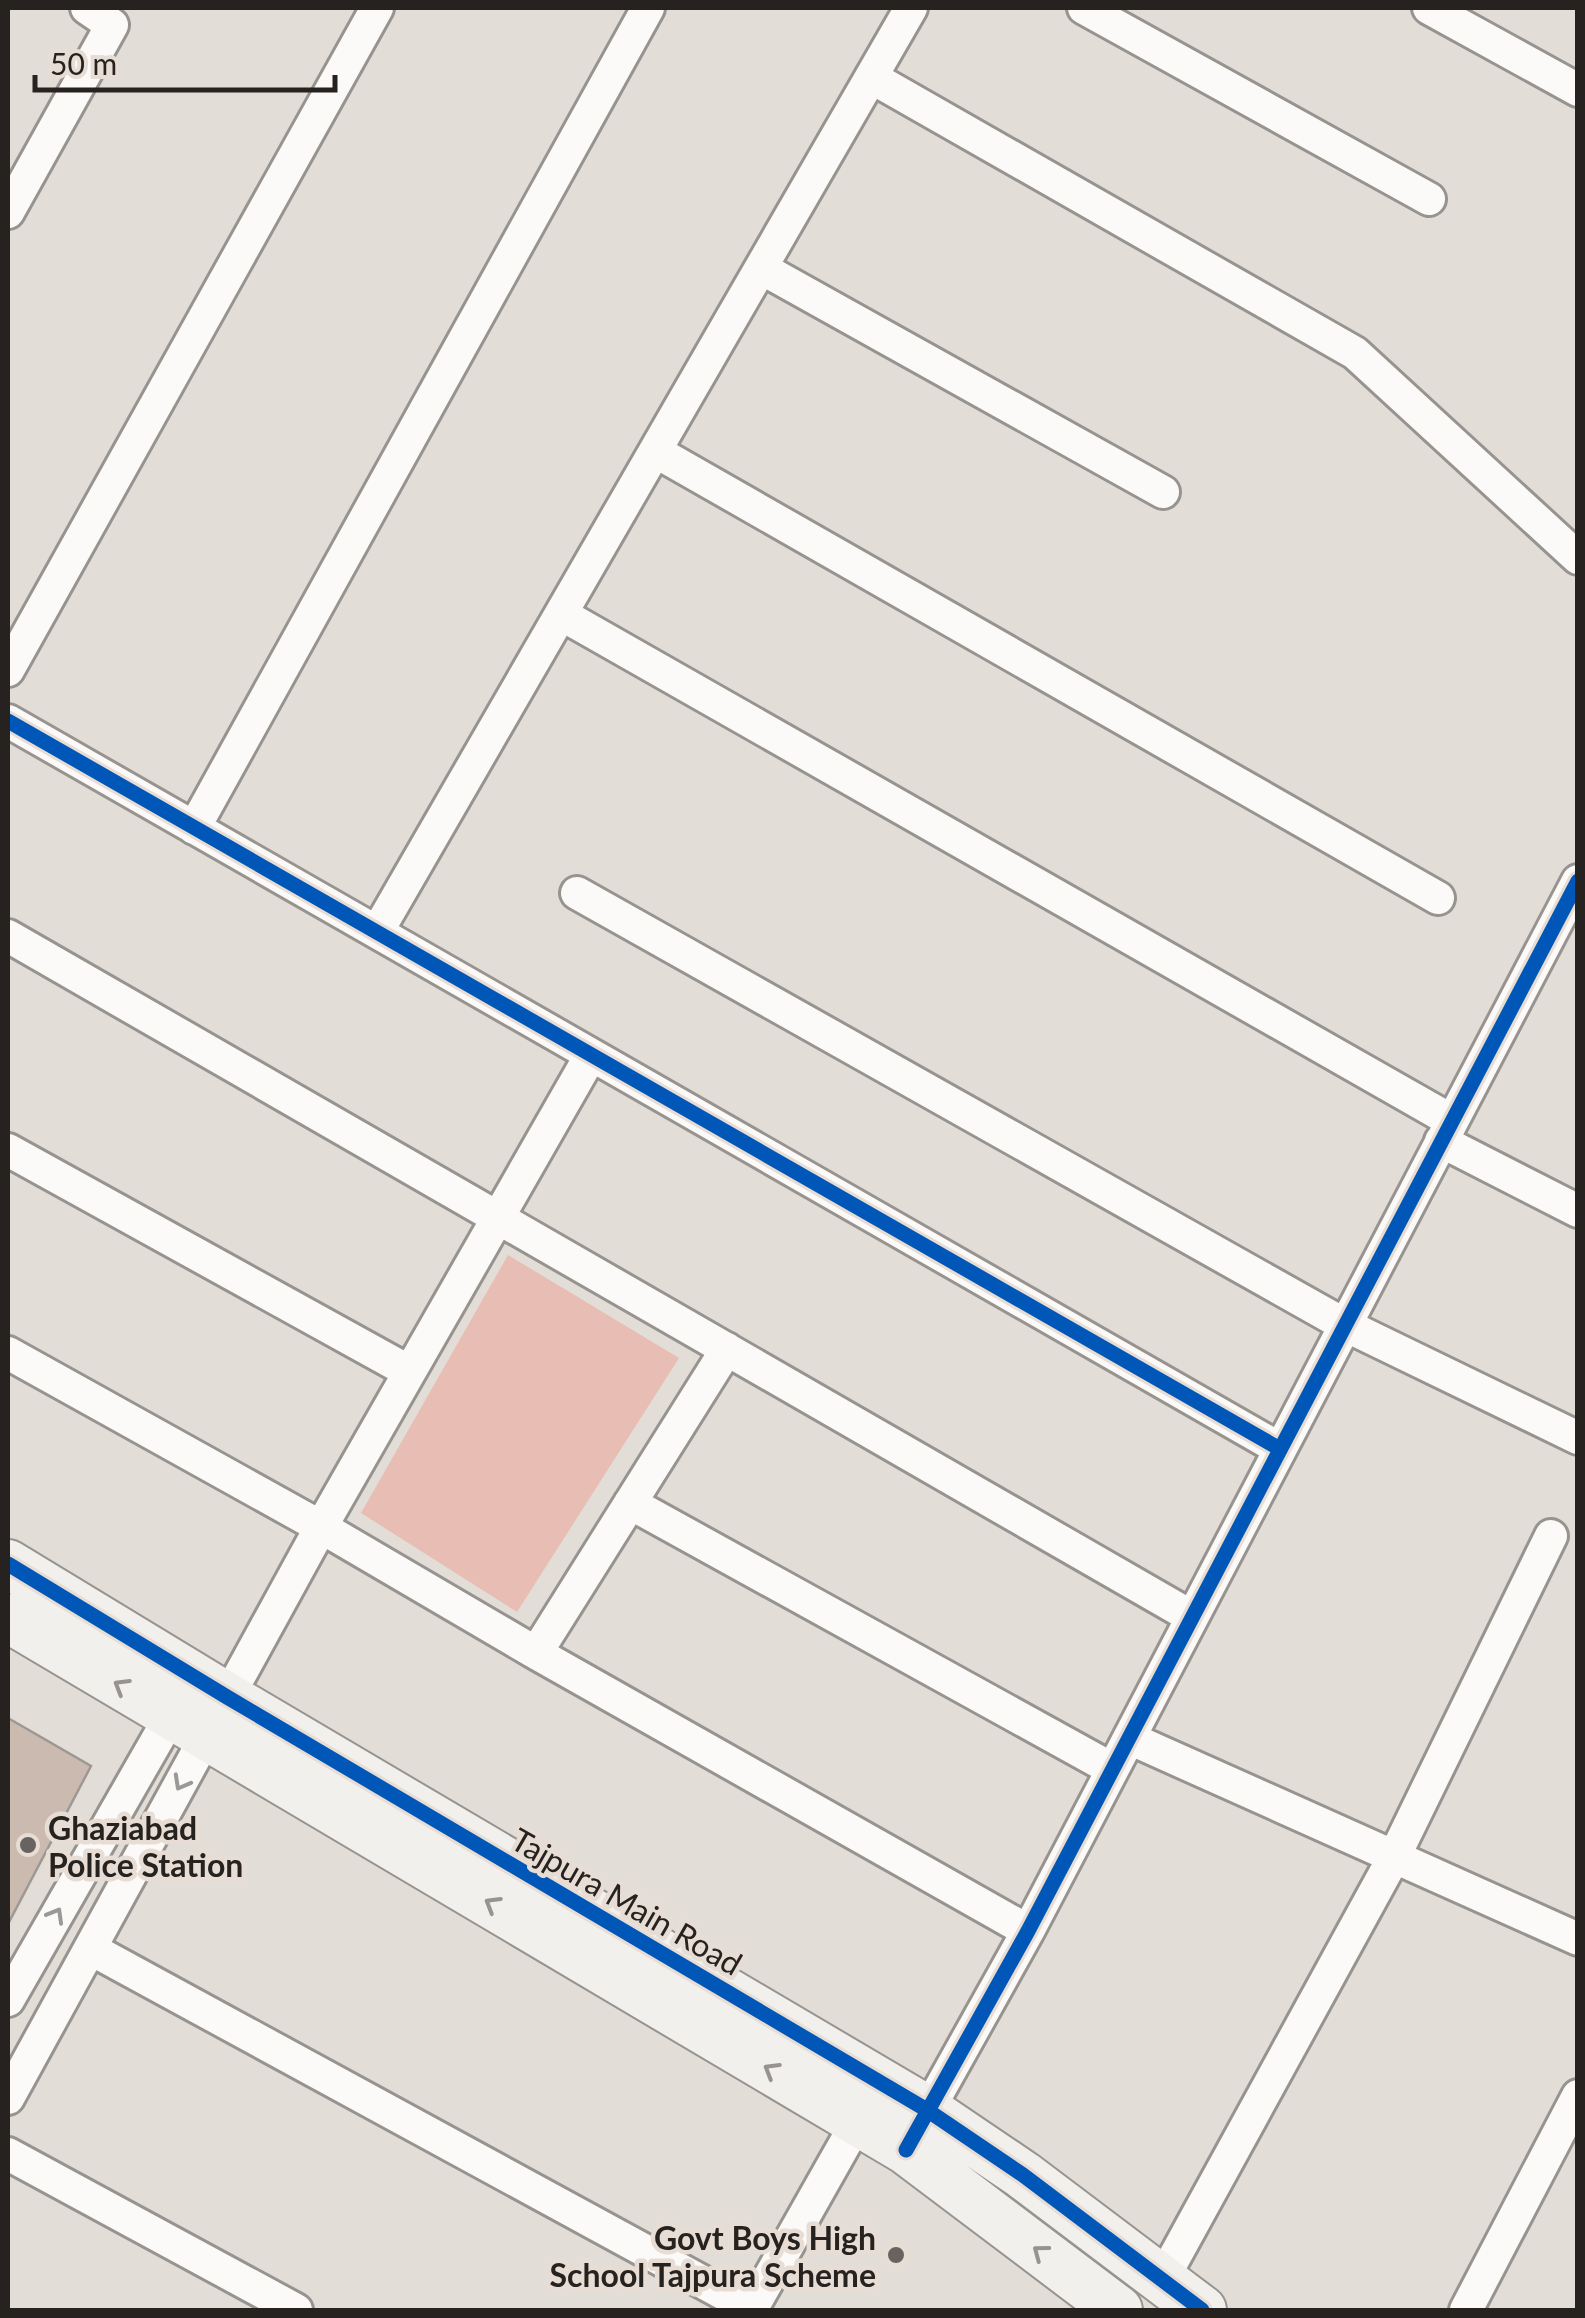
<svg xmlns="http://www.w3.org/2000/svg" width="1585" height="2318" font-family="Lato,sans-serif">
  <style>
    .green { fill: #e8bdb3 }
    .building { fill: #cabab0; stroke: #9d9894; stroke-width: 2.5; filter: url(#shadow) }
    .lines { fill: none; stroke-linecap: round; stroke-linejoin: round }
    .street-casing { stroke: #97938f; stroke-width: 38 }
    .secondary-casing { stroke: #97938f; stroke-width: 52 }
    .street { stroke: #fbfaf9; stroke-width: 32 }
    .secondary { stroke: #f1f0ec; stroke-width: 48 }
    .cycleway-casing { stroke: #e7ddd4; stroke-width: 21 }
    .cycleway { stroke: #0057b8; stroke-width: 15 }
    .oneway { stroke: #969390 }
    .oneway2 { stroke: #9b9997 }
    .poi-dot { fill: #686360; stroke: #e7ddd4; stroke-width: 4 }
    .labels { text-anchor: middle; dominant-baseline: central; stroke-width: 9; stroke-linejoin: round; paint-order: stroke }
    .poi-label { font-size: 32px; font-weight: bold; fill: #26221f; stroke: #e7ddd4; text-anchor: start }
    .street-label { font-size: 32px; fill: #26221f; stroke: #e7ddd4 }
  </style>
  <defs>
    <filter id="shadow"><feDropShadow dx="-9" dy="9" stdDeviation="2.5" flood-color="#0004"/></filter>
  </defs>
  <rect width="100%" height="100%" fill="#e3ddd8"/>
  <!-- green -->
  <path class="green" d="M 508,1255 L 679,1358 L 517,1612 L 361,1513 Z"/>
  <!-- building -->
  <path class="building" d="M 8,1718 L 91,1766 L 8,1924 Z"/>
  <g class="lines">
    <defs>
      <path id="street" d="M 1084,8 L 1429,199
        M 1429,8 L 1578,90
        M 871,77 L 1355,353 L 1578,558
        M 8,212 L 112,25 L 87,8
        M 761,268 L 1163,492
        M 655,451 L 1438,898
        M 561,614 L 1452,1121
        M 8,670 L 377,8
        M 8,721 L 1280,1449
        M 194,828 L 648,8
        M 577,893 L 1345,1325 L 1578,1438
        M 377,932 L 911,8
        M 8,936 C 403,1161 797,1390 1192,1617
        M 1441,1141 L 1578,1211
        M 8,1150 L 408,1371
        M 8,1353 L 321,1527 L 536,1653 L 1028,1931
        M 630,1503 L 1112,1769
        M 536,1653 L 727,1349
        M 1129,1738 L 1578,1939
        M 91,1949 L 752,2309
        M 8,2000 L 180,1700
        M 8,2098 L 321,1527 L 591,1055
        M 918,2128 L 1028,1931 L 1578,881
        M 8,2154 L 296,2310
        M 1162,2280 L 1394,1857 L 1551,1536
        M 751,2310 L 868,2103
        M 1466,2310 L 1578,2096"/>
      <path id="secondary" d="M 8,1564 L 227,1697 L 927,2110 L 1023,2175 L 1202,2310
        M 8,1618 L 906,2150 L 1118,2310"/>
    </defs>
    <!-- street casing -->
    <use href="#street" class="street-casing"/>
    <!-- secondary casing -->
    <use href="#secondary" class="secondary-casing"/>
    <!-- street -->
    <use href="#street" class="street"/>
    <!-- secondary -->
    <use href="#secondary" class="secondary"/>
    <defs>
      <path id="cycleway" d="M 8,721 L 1280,1449
        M 8,1564 L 227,1697 L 927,2110 L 1023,2175 L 1202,2310
        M 906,2150 L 1028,1931 L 1578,881"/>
    </defs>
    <!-- cycleway casing -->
    <use href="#cycleway" class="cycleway-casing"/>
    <!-- cycleway -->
    <use href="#cycleway" class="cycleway"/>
  </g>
  <!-- one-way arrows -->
  <defs><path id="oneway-chevron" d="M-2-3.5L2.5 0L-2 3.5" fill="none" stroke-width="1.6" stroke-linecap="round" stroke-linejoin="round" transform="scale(2.5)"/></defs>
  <g class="oneway">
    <use href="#oneway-chevron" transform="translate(121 1686) rotate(-149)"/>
    <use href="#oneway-chevron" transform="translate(492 1904) rotate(-149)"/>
    <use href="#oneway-chevron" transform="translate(771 2070) rotate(-149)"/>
    <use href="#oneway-chevron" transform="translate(1040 2252) rotate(-143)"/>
  </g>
  <g class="oneway2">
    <use href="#oneway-chevron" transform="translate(181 1783) rotate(119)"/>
    <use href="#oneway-chevron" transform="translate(56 1915) rotate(-60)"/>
  </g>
  <!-- markers -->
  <g class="poi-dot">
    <circle cx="28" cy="1845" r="10"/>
    <circle cx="896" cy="2255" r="10"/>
  </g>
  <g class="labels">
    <!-- poi labels -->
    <g class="poi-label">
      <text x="48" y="1827">Ghaziabad<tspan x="48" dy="37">Police Station</tspan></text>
      <text x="876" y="2237" text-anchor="end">Govt Boys High<tspan x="876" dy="37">School Tajpura Scheme</tspan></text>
    </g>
    <!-- street labels -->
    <g class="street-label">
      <text transform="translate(627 1901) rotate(30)">Tajpura Main Road</text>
    </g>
  </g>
  <!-- border -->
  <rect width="1585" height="2318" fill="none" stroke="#26221f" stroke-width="20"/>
  <!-- scale -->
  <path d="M35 75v15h300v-15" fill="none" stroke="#26221f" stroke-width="5"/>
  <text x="50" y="75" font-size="30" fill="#26221f" stroke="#e7ddd4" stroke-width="8" paint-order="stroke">50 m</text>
</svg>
